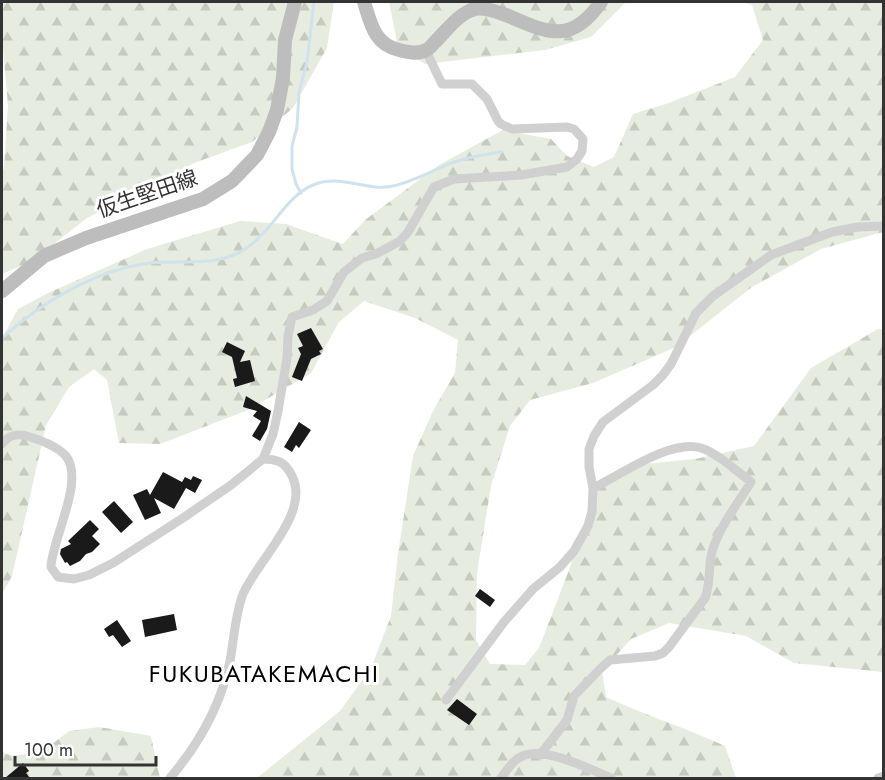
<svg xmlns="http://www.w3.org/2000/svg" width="885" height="780" font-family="Jost,'Noto Sans JP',sans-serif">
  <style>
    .forest { fill: url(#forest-firs) }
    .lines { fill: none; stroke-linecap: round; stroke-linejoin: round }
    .stream { stroke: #cfe2ee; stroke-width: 3 }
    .building { fill: #1a1a1a }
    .street { stroke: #d0d0d0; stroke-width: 9 }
    .secondary { stroke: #bdbdbd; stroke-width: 14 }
    .labels { text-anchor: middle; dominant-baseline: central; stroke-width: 6; stroke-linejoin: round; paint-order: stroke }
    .street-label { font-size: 21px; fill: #333; stroke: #fff }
    .quarter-label { font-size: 24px; letter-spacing: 1.5px; fill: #000; stroke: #fff }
  </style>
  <defs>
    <pattern id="forest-firs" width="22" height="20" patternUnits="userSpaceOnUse" patternTransform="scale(1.5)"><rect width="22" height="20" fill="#e6ecdf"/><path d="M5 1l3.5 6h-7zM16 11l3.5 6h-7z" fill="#c6cbc0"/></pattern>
  </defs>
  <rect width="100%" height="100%" fill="#fff"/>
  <!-- forest -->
  <path class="forest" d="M 2,2 L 334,2 L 327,48 L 293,108 L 252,142 L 194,163 L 87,218 L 32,261 L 2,274 L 2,172 L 4,168 L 8,105 L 2,37 Z
    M 389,2 L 626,2 L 591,37 L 545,50 L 425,64 L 398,47 Z
    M 742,2 L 883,2 L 883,232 L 821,249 L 752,287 L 676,347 L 593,383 L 530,400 L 510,426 L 491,486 L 477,573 L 476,640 L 490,664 L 525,665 L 539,648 L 569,570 L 594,490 L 634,465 L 695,459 L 754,446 L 811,368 L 878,329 L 883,329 L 883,672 L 794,663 L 746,636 L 669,623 L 631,639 L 602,671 L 606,697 C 645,715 686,728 725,746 L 736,778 L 257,778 L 340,711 L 371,668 L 391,616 L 398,554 L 413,456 L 433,411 L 455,373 L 458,340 L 415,318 L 364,301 L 339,322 L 311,373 L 248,410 L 160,444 L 119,443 L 107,380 L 94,369 L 69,387 L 46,425 L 12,576 L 2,594 L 2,338 L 18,309 L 48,293 L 147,249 L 240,221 L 286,224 L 343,244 L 365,220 L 439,165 L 503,130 L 551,139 L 567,156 L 594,167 L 614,157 L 633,114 L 666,104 L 735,77 L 763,40 L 752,5 Z
    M 99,727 L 151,736 L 160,778 L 2,778 L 2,752 L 12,756 L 42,752 L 69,731 Z"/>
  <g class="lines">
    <!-- stream -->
    <path class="stream" d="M 301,193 L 296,184 L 292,169 L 292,146 L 297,127 L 299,92 L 307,62 L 314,2
      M 2,338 C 42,302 95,270 150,263 C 179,260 208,266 236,254 C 270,239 282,198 313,185 C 340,173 366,192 393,186 C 411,182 428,173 444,166 C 462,158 482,155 501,152"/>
  </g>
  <!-- building -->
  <path class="building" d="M 311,328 L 323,349 L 319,351 L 321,354 L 311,359 L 302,381 L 292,377 L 301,354 L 298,348 L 303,346 L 297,334 Z
    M 227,342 L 245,351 L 240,362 L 250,360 L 255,381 L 235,387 L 233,379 L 237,378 L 232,357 L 222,352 Z
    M 246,396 L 271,411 L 267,429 L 260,441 L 252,436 L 261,421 L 253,416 L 257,411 L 243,407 Z
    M 299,422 L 311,430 L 299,448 L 296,445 L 292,452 L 284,447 Z
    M 163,472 L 182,482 L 185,477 L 191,480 L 193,476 L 202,480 L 195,493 L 186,488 L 174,509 L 154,498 L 161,513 L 145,520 L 133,495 L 147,489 L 150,495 Z
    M 114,501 L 133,522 L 121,533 L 102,512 Z
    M 90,520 L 99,529 L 92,536 L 100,544 L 92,552 L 86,554 L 80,561 L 70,566 L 67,562 L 65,563 L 60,554 L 61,549 L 71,544 L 68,541 Z
    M 480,589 L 495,600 L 490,607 L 475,596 Z
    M 174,614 L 177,630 L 145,637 L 142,620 Z
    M 117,620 L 131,641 L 122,647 L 113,635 L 109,637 L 104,629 Z
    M 457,699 L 477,714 L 469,725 L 447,710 Z
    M 23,763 L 29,771 L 26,773 L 30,778 L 5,778 Z"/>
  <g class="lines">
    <!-- street -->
    <path class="street" d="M 2,444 C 9,434 18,433 30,437 C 41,440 58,447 66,456 C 85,481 52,539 51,567 L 58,577 L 74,579 L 89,575 L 113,563 L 183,518 L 231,485 L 263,459 L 273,434 L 278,411 L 287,358 L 288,336 L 292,317 L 313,310 L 327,301 L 344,272 L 362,258 L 376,254 L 400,241 L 408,232 L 434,187 L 454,179 L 521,175 L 567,167 L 577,159 L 582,151 L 583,139 L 574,129 L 567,127 L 512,129 L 501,124 L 498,121 L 487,99 L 472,84 L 442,84 L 426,51
      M 446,700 L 504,622 L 533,589 L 560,567 L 574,551 L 588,526 L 592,512 L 593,488 L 589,467 L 589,449 L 594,436 L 603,422 L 653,385 L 662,376 L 671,364 L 696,313 L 713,296 L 771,255 L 832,232 L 858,227 L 884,226
      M 540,755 L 567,720 L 574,696 L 600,669 L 610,660 L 655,656 L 663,653 L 669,647 L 705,598 C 711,583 708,567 712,552 C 719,527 737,505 751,482 C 736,471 719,454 701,448 C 670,439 621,475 593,488
      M 170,778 C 198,745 221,705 230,661 C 234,639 235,615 243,594 C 257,561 311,513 292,476 C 285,462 278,459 263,459
      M 501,778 C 508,769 513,759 525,755 C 548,748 590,769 611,778
      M 878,778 L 884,776"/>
    <!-- secondary -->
    <path class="secondary" d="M 364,2 C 371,24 374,44 399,50 C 407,52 418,55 426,50 C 430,49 433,43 436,41 C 447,30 459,13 475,9 C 484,7 497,12 506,15 C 548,33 571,45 601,2
      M 2,291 L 44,256 L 86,238 L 203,199 L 232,181 L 257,155 L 269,132 L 277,110 L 283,78 L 285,40 L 295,2"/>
  </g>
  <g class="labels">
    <!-- street labels -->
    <g class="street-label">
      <text transform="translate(147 194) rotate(-19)">仮生堅田線</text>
    </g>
    <!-- quarter labels -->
    <g class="quarter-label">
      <text x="264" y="673">FUKUBATAKEMACHI</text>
    </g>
  </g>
  <!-- border -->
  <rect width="885" height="780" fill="none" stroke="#333333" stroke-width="6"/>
  <!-- scale -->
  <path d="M15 756v9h141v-9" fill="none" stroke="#333333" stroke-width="3"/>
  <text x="24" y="756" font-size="18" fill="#333333" stroke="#ffffff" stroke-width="4.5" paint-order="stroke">100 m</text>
</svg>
